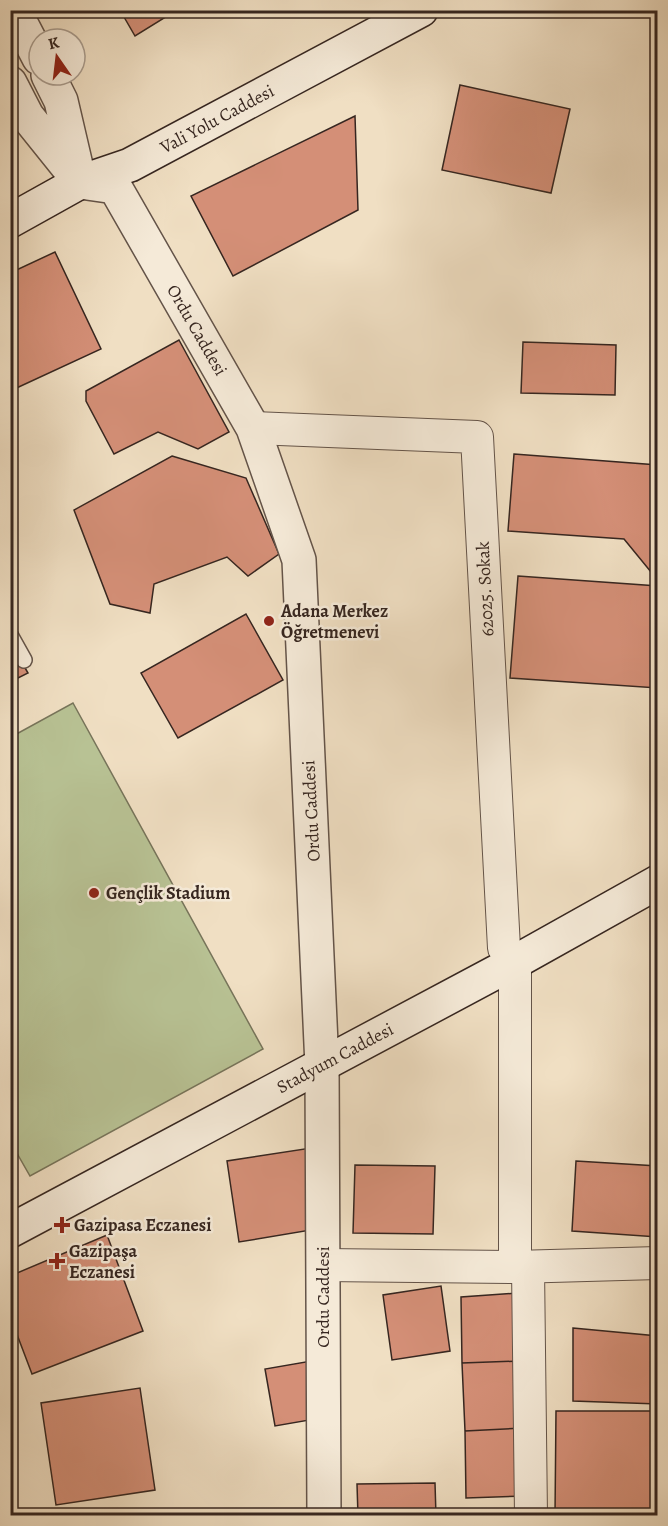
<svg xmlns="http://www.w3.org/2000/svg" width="668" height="1526" font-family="Alegreya,serif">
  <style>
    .garden { fill: #b8c294; stroke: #77745a; stroke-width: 1.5 }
    .building { fill: #d48f77; stroke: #362620; stroke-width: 1.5 }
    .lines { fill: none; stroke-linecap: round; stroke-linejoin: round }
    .service-casing { stroke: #645449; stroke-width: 18 }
    .minor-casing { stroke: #645449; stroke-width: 34 }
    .tertiary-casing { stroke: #645449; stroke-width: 36 }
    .secondary-casing { stroke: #362620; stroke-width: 36 }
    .service { stroke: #f5ead8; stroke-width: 15 }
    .minor { stroke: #f5ead8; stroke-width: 32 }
    .tertiary { stroke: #f5ead8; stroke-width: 33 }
    .secondary { stroke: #f5ead8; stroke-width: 33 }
    .poi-dot { fill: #8f2418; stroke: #f5ead8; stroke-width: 2 }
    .labels { text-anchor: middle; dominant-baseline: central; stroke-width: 5; stroke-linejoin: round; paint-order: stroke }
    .street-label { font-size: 18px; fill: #362620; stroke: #f5ead8 }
    .poi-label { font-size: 18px; font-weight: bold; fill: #362620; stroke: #f5ead8; text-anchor: start }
  </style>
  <rect width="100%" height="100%" fill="#f0dfc3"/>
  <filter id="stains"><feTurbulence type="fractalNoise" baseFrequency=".00333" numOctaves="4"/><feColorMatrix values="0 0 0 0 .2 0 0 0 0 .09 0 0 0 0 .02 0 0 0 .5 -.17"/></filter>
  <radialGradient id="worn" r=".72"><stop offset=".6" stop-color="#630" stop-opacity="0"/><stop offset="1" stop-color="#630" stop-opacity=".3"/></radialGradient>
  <!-- garden -->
  <path class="garden" d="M 73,703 L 263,1049 L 30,1176 L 10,1141 L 11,737 Z"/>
  <!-- building -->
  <path class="building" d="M 120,10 L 177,10 L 135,36 Z
    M 460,85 L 570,109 L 551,193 L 442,170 Z
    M 355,116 L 358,210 L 233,276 L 191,196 Z
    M 55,252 L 101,349 L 10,391 L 10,273 Z
    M 179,340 L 229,432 L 198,449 L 158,432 L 114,454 L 86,401 L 86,391 Z
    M 523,342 L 616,345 L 615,395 L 521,393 Z
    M 514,454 L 658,465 L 658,567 L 651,572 L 624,539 L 508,531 Z
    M 172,456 L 246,478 L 279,554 L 248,576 L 227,557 L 154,584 L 150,613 L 110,604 L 74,510 Z
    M 518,576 L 658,586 L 658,688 L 510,678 Z
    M 246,614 L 283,680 L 178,738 L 141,673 Z
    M 10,642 L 28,673 L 10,682 Z
    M 311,1148 L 323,1228 L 239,1242 L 227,1161 Z
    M 576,1161 L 658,1166 L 658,1237 L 572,1231 Z
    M 355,1165 L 435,1166 L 433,1234 L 353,1233 Z
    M 107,1235 L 143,1331 L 32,1374 L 10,1316 L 10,1276 Z
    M 441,1286 L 450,1351 L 392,1360 L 383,1295 Z
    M 518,1293 L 521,1361 L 462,1363 L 461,1297 Z
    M 573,1328 L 658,1336 L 658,1404 L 573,1401 Z
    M 317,1360 L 327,1417 L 275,1426 L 265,1369 Z
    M 521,1361 L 522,1428 L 465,1431 L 462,1363 Z
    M 140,1388 L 155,1490 L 56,1505 L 41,1403 Z
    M 556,1411 L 658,1411 L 658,1512 L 555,1515 Z
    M 522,1428 L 525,1496 L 466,1498 L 465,1431 Z
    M 435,1483 L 436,1516 L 358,1516 L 357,1484 Z"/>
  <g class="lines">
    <defs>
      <path id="service" d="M 10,635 L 24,660"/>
      <path id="minor" d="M 253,428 L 477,437 L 504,948 L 515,962 L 515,1267
        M 323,1265 L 515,1267 L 658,1263
        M 528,1267 L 531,1516"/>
      <path id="tertiary" d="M 14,10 L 39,58
        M 48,75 L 61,101 L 78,174
        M 10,83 L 27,116 L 80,182 L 115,187 L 253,428 L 299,560 L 322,1066 L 324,1516"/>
      <path id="secondary" d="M 10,221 L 80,182 L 130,165 L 421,10
        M 10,1231 L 515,962 L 658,882"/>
    </defs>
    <!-- service casing -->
    <use href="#service" class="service-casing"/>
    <!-- minor casing -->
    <use href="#minor" class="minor-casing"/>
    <!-- tertiary casing -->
    <use href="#tertiary" class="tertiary-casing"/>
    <!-- secondary casing -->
    <use href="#secondary" class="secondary-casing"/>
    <!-- service -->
    <use href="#service" class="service"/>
    <!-- minor -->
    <use href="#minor" class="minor"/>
    <!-- tertiary -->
    <use href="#tertiary" class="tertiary"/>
    <!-- secondary -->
    <use href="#secondary" class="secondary"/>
  </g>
  <!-- markers -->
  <g class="poi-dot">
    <circle cx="269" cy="621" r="6"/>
    <circle cx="94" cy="893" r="6"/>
    <path d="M59 1216h6v6h6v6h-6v6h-6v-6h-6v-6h6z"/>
    <path d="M54 1252h6v6h6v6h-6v6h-6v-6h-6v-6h6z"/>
  </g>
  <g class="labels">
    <!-- street labels -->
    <g class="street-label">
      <text transform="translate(217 119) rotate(-28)">Vali Yolu Caddesi</text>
      <text transform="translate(197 330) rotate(60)">Ordu Caddesi</text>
      <text transform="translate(485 589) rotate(-93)">62025. Sokak</text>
      <text transform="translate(311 811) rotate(-93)">Ordu Caddesi</text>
      <text transform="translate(335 1058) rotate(-28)">Stadyum Caddesi</text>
      <text transform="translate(323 1297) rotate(-90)">Ordu Caddesi</text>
    </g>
    <!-- poi labels -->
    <g class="poi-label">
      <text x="281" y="611">Adana Merkez<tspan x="281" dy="21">Öğretmenevi</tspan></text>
      <text x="106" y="893">Gençlik Stadium</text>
      <text x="74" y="1225">Gazipasa Eczanesi</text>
      <text x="69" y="1251">Gazipaşa<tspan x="69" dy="21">Eczanesi</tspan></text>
    </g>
  </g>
  <!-- margin -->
  <rect width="668" height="1526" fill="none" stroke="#f0dfc3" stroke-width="36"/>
  <rect x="12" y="12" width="644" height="1502" fill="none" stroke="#362620" stroke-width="3"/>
  <rect x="18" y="18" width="632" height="1490" fill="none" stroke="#362620" stroke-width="1.5"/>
  <!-- north arrow -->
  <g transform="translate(57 57) rotate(346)"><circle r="28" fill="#f5ead8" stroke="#a99c8e" stroke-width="1.5"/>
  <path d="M0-4.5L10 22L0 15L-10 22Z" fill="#8f2418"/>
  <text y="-9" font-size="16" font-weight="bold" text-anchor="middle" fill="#362620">K</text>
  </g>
  <rect width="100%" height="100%" filter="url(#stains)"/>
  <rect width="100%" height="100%" fill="url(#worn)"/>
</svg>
